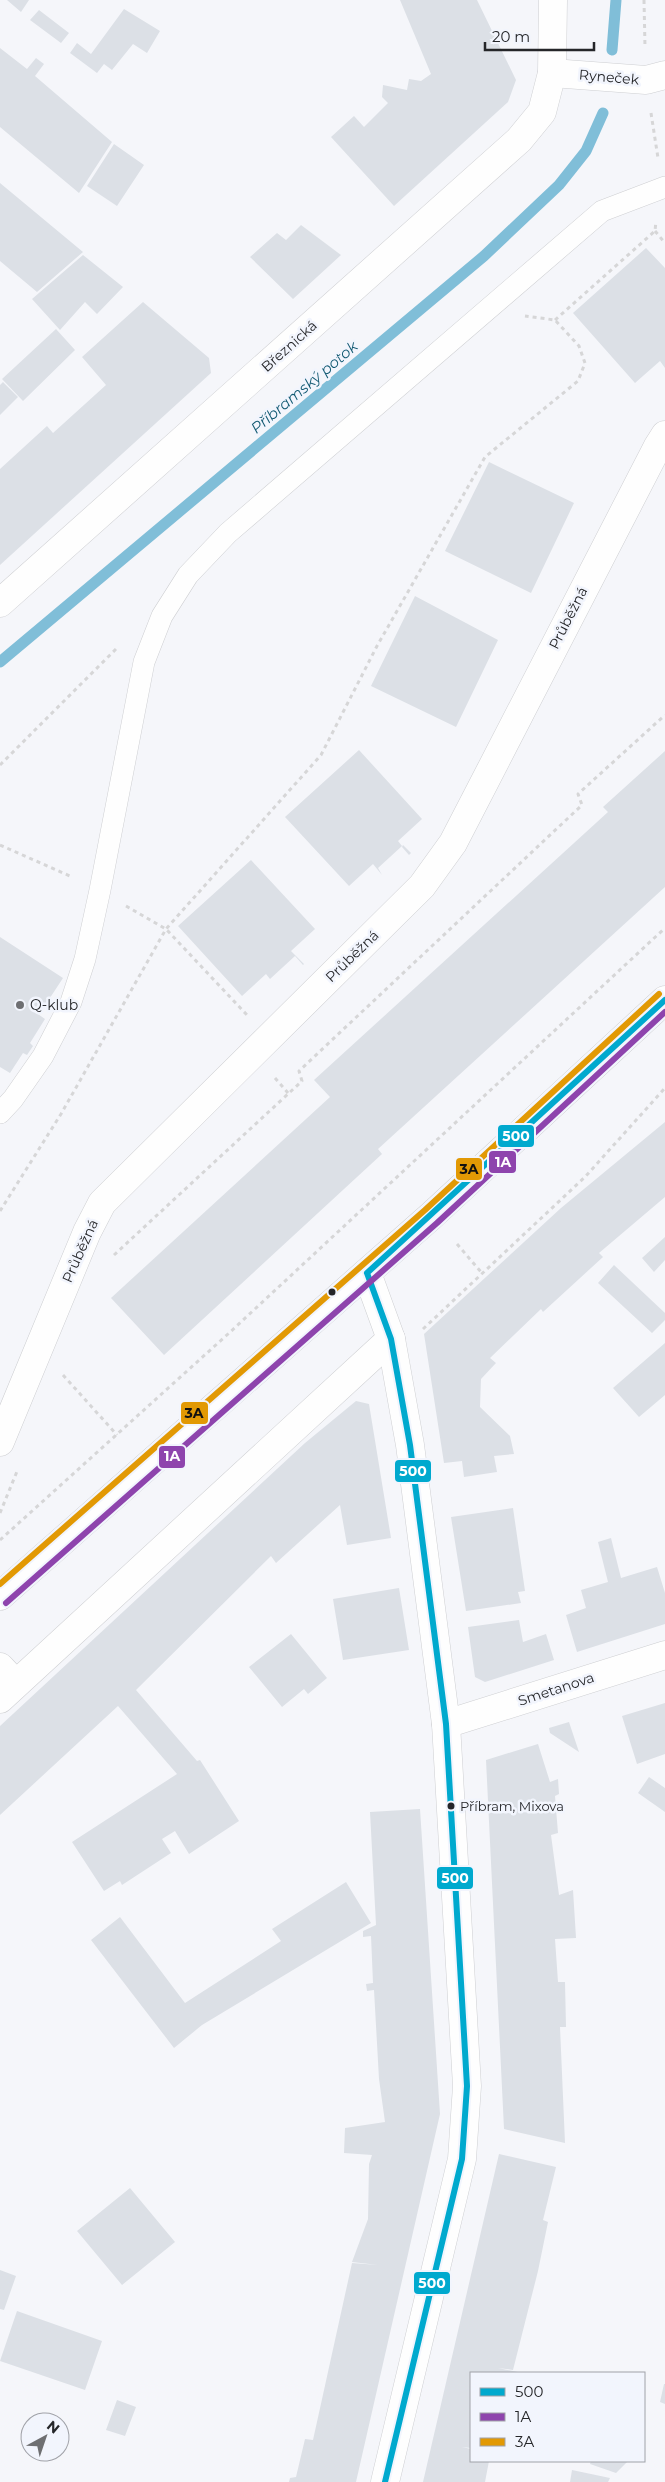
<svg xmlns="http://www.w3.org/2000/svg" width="665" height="2482" font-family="Montserrat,sans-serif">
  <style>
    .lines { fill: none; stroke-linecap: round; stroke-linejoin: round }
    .stream { stroke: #80bed8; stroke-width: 11 }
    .building { fill: #dce0e6 }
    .service-casing { stroke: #cecfd2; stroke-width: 22 }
    .minor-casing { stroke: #cecfd2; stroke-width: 29 }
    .tertiary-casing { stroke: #cecfd2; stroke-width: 29 }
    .primary-casing { stroke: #cecfd2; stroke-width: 29 }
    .path { stroke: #d6d6d7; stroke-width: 3; stroke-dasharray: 4 4; stroke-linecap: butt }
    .service { stroke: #fefefe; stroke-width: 21 }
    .minor { stroke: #fefefe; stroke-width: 28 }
    .tertiary { stroke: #fefefe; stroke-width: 28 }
    .primary { stroke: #fefefe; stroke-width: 28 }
    .bus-1-casing { stroke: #f2f5fd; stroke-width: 10 }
    .bus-2-casing { stroke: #f2f5fd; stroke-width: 10 }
    .bus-3-casing { stroke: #f2f5fd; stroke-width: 10 }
    .bus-1 { stroke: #00a9ce; stroke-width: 6 }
    .bus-2 { stroke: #8e44ad; stroke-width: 6 }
    .bus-3 { stroke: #e29904; stroke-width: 6 }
    .poi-dot { fill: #6e6f72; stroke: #f2f5fd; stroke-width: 2 }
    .bus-dot { fill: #252629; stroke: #f2f5fd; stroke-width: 2 }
    .labels { text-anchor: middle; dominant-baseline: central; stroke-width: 5; stroke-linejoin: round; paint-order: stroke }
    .bus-label { font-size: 13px; fill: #252629; stroke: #f2f5fd; text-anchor: start }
    .street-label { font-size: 14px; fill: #252629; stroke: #f2f5fd }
    .poi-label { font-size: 14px; fill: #252629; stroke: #f2f5fd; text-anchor: start }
    .water-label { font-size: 15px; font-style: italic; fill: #135a73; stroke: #f2f5fd }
    .line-badge { stroke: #f2f5fd; stroke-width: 2 }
    .badge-label { font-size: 14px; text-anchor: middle; font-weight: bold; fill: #fff }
    .pale-badge-label { font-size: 14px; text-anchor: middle; font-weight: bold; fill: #111 }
  </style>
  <rect width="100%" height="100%" fill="#f5f6fa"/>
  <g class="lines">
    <!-- stream -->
    <path class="stream" d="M 612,50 L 616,0
      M 0,662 L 484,256 L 559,185 L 586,151 L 603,113"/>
  </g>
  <!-- building -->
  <path class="building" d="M 7,0 L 29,0 L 21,12 Z
    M 400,0 L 477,0 L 516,80 L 508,102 L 394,206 L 331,137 L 354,116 L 364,127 L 388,103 L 382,97 L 383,85 L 407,90 L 409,79 L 421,81 L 431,74 Z
    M 124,9 L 160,31 L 147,53 L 133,44 L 112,70 L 104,64 L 97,73 L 70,53 L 77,43 L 91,54 Z
    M 39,10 L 69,33 L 61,43 L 30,20 Z
    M 0,48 L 27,69 L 36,58 L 44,64 L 35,76 L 112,142 L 79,193 L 0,127 Z
    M 114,144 L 144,165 L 117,206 L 87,186 Z
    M 0,183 L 83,252 L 37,292 L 0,261 Z
    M 301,225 L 341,255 L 293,299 L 250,257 L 277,233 L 286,240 Z
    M 646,248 L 665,268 L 665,368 L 660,361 L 635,383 L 573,313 Z
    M 83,255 L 123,287 L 97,314 L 85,302 L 60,330 L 32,299 Z
    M 143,302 L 209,358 L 211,373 L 0,565 L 0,469 L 47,426 L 53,433 L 106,385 L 82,357 Z
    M 56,329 L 75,350 L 23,401 L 2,379 Z
    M 3,382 L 18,397 L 0,415 L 0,385 Z
    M 489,462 L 574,503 L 531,593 L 445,551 Z
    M 415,596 L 498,640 L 456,727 L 371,686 Z
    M 359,750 L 422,819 L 398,841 L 402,846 L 378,868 L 382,875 L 373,864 L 349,886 L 285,817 Z
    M 665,751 L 665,887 L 378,1149 L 382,1154 L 164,1355 L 111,1298 L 330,1097 L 314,1080 L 608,812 L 603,807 Z
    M 403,845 L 411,853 L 409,855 L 402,847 Z
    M 251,860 L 315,929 L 291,951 L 304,964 L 303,965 L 295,956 L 270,979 L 266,974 L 242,996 L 178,926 Z
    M 0,937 L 63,978 L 44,1007 L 40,1004 L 35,1012 L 45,1019 L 30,1043 L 33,1046 L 27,1055 L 23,1053 L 10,1073 L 0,1067 Z
    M 665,1122 L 665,1197 L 599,1253 L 603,1257 L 543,1312 L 541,1309 L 490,1358 L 496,1363 L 481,1379 L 480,1407 L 510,1436 L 514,1454 L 494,1456 L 497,1472 L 464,1477 L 462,1461 L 444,1463 L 424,1334 L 561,1208 Z
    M 665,1237 L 665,1260 L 654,1272 L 642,1258 Z
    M 614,1265 L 665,1313 L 665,1320 L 652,1333 L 598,1283 Z
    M 665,1343 L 665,1395 L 639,1417 L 613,1388 Z
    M 356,1401 L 369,1404 L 391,1538 L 347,1545 L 340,1505 L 276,1563 L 271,1556 L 136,1690 L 197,1761 L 200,1760 L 239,1821 L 189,1854 L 175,1831 L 162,1839 L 171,1853 L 122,1885 L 120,1881 L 104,1891 L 72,1842 L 177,1774 L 118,1706 L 0,1815 L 0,1726 L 305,1443 Z
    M 513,1508 L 525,1591 L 518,1592 L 521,1603 L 466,1611 L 451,1517 Z
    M 611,1538 L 621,1578 L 657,1567 L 665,1593 L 665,1624 L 577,1652 L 566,1615 L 586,1608 L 581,1590 L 608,1582 L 598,1542 Z
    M 399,1588 L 409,1650 L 343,1660 L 333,1599 Z
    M 519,1620 L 523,1642 L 546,1634 L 554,1660 L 485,1682 L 475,1677 L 468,1627 Z
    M 291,1634 L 327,1678 L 308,1694 L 304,1689 L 282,1707 L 249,1667 Z
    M 665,1703 L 665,1754 L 637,1764 L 622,1716 Z
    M 569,1722 L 579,1752 L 550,1733 L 549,1728 Z
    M 538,1744 L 550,1782 L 558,1779 L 559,1794 L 555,1796 L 558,1833 L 551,1835 L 559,1895 L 573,1890 L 576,1938 L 555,1939 L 558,1982 L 565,1982 L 566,2027 L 560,2027 L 565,2143 L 504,2129 L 486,1760 Z
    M 649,1777 L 665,1788 L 665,1812 L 638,1793 Z
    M 420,1809 L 440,2114 L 356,2482 L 289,2482 L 290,2478 L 296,2477 L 305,2439 L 313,2440 L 352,2263 L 378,2265 L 352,2262 L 368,2219 L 369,2164 L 372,2155 L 344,2153 L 345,2128 L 385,2122 L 379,2079 L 374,1990 L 367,1991 L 366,1984 L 373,1983 L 371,1936 L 363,1937 L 363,1931 L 376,1925 L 370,1812 Z
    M 346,1882 L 371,1923 L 202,2025 L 174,2048 L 91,1940 L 120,1917 L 185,2003 L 281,1941 L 272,1929 Z
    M 499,2154 L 556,2167 L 543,2220 L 548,2222 L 538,2271 L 513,2370 L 498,2368 L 523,2373 L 471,2373 L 471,2448 L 462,2447 L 471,2449 L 471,2461 L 489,2461 L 485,2482 L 423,2482 Z
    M 130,2188 L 175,2242 L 122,2285 L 77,2231 Z
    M 0,2270 L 16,2276 L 4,2310 L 0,2309 Z
    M 17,2311 L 102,2341 L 85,2390 L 0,2361 Z
    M 664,2384 L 665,2384 L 665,2404 L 660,2402 Z
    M 117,2400 L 136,2407 L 125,2436 L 106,2430 Z
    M 591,2461 L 628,2461 L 616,2473 L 590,2464 Z
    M 572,2470 L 610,2478 L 608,2482 L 570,2482 Z"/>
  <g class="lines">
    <defs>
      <path id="service" d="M 0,1113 L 13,1099 L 43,1056 L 71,1002 L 85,959 L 100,890 L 144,662 L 162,616 L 188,575 L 228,533 L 602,211 L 665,187"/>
      <path id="minor" d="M 552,73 L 646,80 L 665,75
        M 0,1442 L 87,1232 L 102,1203 L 422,886 L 453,843 L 658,446 L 665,435
        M 0,1667 L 16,1684
        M 0,1699 L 391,1339
        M 446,1724 L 665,1655"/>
      <path id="tertiary" d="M 0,603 L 519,140 L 542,112 L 552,73 L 553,0
        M 367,1273 L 391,1339 L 410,1445 L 446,1724 L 467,2086 L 462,2159 L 385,2482"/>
      <path id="primary" d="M 0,1596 L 431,1216 L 665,1000"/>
    </defs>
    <!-- service casing -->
    <use href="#service" class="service-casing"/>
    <!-- minor casing -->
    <use href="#minor" class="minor-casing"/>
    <!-- tertiary casing -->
    <use href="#tertiary" class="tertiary-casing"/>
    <!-- primary casing -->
    <use href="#primary" class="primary-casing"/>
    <!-- path -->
    <path class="path" d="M 644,0 L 645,47
      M 651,113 L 658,158
      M 655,231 L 665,243
      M 555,320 L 655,231 L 656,221
      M 0,765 L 116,649
      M 0,845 L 72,877
      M 126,906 L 166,929 L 247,1015
      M 275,1078 L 288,1093
      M 0,1211 L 61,1114 L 166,929 L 321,755 L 377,646 L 485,457 L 578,381 L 585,363 L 579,346 L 555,320 L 525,316
      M 457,1244 L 481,1272
      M 114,1255 L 302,1081 L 299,1071 L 582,805 L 578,794 L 665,715
      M 423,1329 L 585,1177 L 665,1088
      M 63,1375 L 117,1435
      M 0,1513 L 18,1469
      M 0,1540 L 228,1334 L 665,928"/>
    <!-- service -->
    <use href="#service" class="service"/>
    <!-- minor -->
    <use href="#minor" class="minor"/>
    <!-- tertiary -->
    <use href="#tertiary" class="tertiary"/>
    <!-- primary -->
    <use href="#primary" class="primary"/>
    <defs>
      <path id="bus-1" d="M 367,1273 L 391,1339 L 410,1445 L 446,1724 L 467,2086 L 462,2159 L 385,2482
        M 367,1273 L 665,1000"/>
      <path id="bus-2" d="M 6,1603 L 437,1223 L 665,1012"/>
      <path id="bus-3" d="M 0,1584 L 425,1210 L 659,994"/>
    </defs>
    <!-- bus-1 casing -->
    <use href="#bus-1" class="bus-1-casing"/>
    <!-- bus-2 casing -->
    <use href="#bus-2" class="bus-2-casing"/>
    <!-- bus-3 casing -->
    <use href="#bus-3" class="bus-3-casing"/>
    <!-- bus-1 -->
    <use href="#bus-1" class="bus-1"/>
    <!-- bus-2 -->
    <use href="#bus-2" class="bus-2"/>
    <!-- bus-3 -->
    <use href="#bus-3" class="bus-3"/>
  </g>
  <!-- markers -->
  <circle class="poi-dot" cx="20" cy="1005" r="5"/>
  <g class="bus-dot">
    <circle cx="332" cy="1292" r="4.5"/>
    <circle cx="451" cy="1806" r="4.5"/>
  </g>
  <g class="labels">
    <!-- bus labels -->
    <g class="bus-label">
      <text x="460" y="1806">Příbram, Mixova</text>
    </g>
    <!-- street labels -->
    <g class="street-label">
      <text transform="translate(609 77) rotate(5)">Ryneček</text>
      <text transform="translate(289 346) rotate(-42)">Březnická</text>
      <text transform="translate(568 618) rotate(-63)">Průběžná</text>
      <text transform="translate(352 956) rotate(-44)">Průběžná</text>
      <text transform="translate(80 1251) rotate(-66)">Průběžná</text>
      <text transform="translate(556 1689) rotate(-18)">Smetanova</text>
    </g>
    <!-- poi labels -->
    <g class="poi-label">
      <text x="30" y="1005">Q-klub</text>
    </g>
    <!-- water labels -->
    <g class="water-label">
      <text transform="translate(304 387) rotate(-40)">Příbramský potok</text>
    </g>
  </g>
  <g class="line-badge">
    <rect x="497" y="1124" width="38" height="24" rx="5" fill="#00a9ce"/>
    <rect x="488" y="1150" width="29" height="24" rx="5" fill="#8e44ad"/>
    <rect x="455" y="1157" width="28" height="24" rx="5" fill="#e29904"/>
    <rect x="180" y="1401" width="29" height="24" rx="5" fill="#e29904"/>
    <rect x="158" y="1445" width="28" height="24" rx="5" fill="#8e44ad"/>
    <rect x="394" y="1459" width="38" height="24" rx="5" fill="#00a9ce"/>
    <rect x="436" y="1866" width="38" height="24" rx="5" fill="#00a9ce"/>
    <rect x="413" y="2271" width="38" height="24" rx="5" fill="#00a9ce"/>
  </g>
  <g class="badge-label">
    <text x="516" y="1141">500</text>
    <text x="503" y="1167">1A</text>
    <text x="172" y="1461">1A</text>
    <text x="413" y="1476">500</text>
    <text x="455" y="1883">500</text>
    <text x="432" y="2288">500</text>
  </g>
  <g class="pale-badge-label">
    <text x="469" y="1174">3A</text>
    <text x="194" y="1418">3A</text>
  </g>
  <!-- legend -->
  <rect x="470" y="2372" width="175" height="90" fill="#f2f5fd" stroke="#a0a2a8"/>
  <rect x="480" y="2388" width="25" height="8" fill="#00a9ce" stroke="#a0a2a8"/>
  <text x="515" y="2397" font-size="15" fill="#252629">500</text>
  <rect x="480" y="2413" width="25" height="8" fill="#8e44ad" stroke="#a0a2a8"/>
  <text x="515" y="2422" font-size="15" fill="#252629">1A</text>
  <rect x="480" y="2438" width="25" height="8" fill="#e29904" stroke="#a0a2a8"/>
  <text x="515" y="2447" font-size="15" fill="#252629">3A</text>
  <!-- north arrow -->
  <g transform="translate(45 2437) rotate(40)"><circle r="24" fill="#f2f5fd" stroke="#a0a2a8"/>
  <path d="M0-4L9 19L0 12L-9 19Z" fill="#6e6f72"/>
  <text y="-8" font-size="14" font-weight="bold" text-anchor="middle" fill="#252629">N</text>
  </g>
  <!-- scale -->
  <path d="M485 42v8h109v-8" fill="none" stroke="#252629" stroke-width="2.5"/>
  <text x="492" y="42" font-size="15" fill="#252629" stroke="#f2f5fd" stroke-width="4" paint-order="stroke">20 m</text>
</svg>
